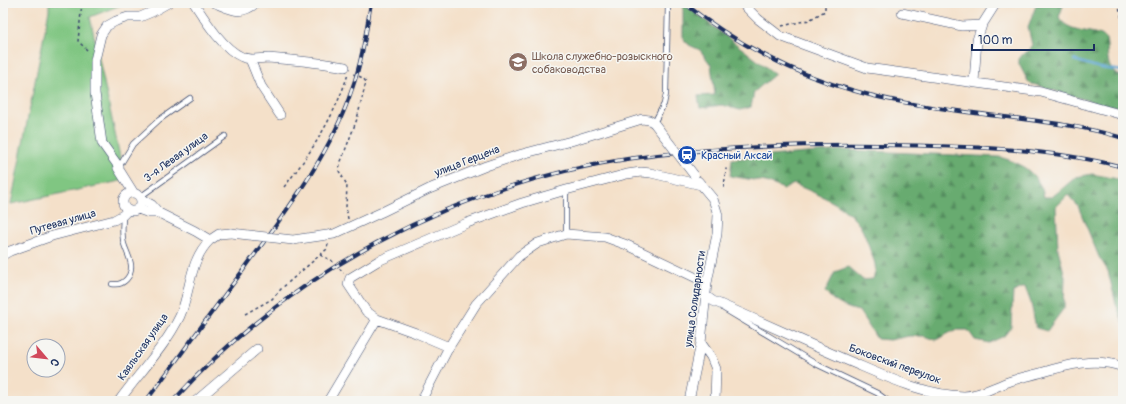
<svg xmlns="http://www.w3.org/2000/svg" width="1126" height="404" font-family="Pangolin,sans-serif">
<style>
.green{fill:#80c682;stroke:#4e7a70}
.forest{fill:url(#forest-firs);stroke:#426d67}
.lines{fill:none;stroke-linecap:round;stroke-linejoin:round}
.stream{stroke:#5da6d4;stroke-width:2.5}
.service-casing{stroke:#3c4a6e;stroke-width:6}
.minor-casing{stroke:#3c4a6e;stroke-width:10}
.path{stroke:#3c4a6e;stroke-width:1.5;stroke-dasharray:3 3;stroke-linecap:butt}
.service{stroke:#fff;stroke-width:4.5}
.minor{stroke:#fff;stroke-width:9}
.rail-casing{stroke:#1b2f5e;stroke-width:4}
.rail{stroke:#f6f6f2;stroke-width:2.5;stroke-dasharray:8;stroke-linecap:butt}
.minor-bridge-casing{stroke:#3c4a6e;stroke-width:10;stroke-linecap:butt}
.minor-bridge{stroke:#fff;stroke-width:9}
.labels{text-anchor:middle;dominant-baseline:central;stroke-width:3;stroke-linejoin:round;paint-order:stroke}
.education-label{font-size:11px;fill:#785e54;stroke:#f6f6f2;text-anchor:start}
.transit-label{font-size:11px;fill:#164399;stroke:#f6f6f2;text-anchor:start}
.street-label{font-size:11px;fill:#1b2f5e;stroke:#f6f6f2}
</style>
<defs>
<pattern id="forest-firs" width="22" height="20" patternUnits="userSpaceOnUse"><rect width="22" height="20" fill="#68ab70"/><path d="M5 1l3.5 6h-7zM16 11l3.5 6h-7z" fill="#558c5f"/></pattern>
</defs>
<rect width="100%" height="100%" fill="#f6f6f2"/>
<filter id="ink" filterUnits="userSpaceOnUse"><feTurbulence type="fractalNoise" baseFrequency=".025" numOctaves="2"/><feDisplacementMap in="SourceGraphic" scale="8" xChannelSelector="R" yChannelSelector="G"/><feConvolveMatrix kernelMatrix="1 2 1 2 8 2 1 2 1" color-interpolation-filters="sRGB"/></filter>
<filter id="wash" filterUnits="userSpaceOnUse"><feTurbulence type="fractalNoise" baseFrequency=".012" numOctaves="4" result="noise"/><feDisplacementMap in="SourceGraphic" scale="16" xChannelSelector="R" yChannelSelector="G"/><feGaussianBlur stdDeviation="0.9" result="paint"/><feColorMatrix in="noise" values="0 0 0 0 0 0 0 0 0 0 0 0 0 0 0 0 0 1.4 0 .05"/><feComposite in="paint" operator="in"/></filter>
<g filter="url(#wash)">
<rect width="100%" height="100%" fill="#f4e0c9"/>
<path class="green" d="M49,3H126L90,17L125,180L11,204L49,10Z"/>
<path class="forest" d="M683,3L775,74L754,92L751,107L740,110L722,105L700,108L698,96L715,95L711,65L700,50L689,45L683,39Z
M1037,3H1064L1059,17C1066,31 1086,30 1098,34C1101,34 1104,37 1106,39C1109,52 1104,74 1123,76V107L1106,106L1029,83L1019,64V59L1023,54L1030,50L1032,45L1028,27Z
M844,150L999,157C1016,161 1032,169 1040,185C1042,188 1043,193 1044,197H1052L1076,177L1092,174L1123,180V322L1116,304L1108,271L1099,257L1078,206L1068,195L1056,207L1058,249L1065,277L1064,308L1047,331L1036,328L1031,303L1025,287L1013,292L1011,327L1004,336L989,343L975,340L968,330H955L936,340L925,336H909L890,340L877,339L859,311C845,308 835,303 825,292L835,272L848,267L863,280L873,279C878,265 874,262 870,250C867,241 863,229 857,222C840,202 817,194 794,184L784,189L766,182L730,176L732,159Z"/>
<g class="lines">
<path class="stream" d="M1074,60L1100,68L1123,71"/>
</g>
</g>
<g filter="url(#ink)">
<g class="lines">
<g class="service-casing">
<path id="service" d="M654,123L664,104L666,94L668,4
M119,167L133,144L159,120L190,98
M140,197L225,136
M566,234V190
M112,284C124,286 132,276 131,265C130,257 126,251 124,244C121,234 123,224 123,215
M724,309L816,364L877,393L888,401"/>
</g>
<g class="minor-casing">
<path id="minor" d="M194,3C205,20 223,49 242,57C250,61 260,58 269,58C294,60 320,62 345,67
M215,3C232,10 241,16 256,3
M742,3L758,19L780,36L867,68L1041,92L1123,115
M902,13L962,26L982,25
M250,59L261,86L280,115
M974,82L977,40L982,25L996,3
M133,192L118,168L119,167L102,143L95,93V60L101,35L107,26L116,21L128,17H140L152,12L168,3
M123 202a9 9 0 1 1 18 0a9 9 0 1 1-18 0Z
M141,199L152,205L159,213L195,231L210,240L219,234L231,233
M138,209L149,213H159
M293,240L334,234L382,212L429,189L486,166L522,154L571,141L642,119L649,120L654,123
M3,255L10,251L52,236L114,220L123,215L128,210
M706,296L713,301C763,322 812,346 863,367C893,380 931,396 964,396C979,396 994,387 1008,382C1018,378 1029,376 1040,373C1067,365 1095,357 1123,367
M701,343L711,357L716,369L715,401
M449,347L416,333L377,319L366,311L348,284L350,278L378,261L467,223L522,203L566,190L627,174L641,172L651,173L701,185
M119,401C139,373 165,347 180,316C191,291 189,260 210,240
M196,401L257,349
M328,401L377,319
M421,401L449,347L476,304L519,256L538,243L566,234L605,237L627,245L707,283
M689,401L701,343L707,283L717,234L718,215L713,199L698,181"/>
</g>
<path class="path" d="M82,3L78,41L88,51
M1118,3L1123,24
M782,26L809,20L825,11V3
M284,187C311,153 335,116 348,74
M724,188L726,169V170
M348,219L346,207L347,185L339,171L340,164L357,119L366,82L363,78L351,73
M320,255L331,260L344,273
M245,314L272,299L282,288L320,255L327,249L328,244"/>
<use href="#service" class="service"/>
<use href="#minor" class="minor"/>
<g class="rail-casing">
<path id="rail" d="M684,3C733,42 795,75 855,91C889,101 924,106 959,111C1014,119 1070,122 1123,138
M146,401C180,356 213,310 247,265C287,210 331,154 352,89C362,61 366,32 371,3
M173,401C289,272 456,185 627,159C710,147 794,144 878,145C960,146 1043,147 1123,167"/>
</g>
<use href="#rail" class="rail"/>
<g class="minor-bridge-casing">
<path id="minor-bridge" d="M654,123L694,175
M231,233L293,240"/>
</g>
<use href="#minor-bridge" class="minor-bridge"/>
</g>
</g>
<defs>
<g id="school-disc" transform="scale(1)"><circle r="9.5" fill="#8d6e63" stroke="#f6f6f2"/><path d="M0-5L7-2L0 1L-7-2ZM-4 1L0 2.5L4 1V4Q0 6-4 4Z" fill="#fff"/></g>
<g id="station-disc" transform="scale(1)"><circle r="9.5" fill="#1a4fb4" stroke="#f6f6f2"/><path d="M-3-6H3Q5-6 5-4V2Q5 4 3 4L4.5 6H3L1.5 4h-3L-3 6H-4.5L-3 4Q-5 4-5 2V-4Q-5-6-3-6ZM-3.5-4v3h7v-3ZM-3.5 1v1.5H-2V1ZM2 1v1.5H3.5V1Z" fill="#fff"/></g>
</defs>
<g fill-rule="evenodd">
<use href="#school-disc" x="518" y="62"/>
<use href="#station-disc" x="687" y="155"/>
</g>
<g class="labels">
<g class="education-label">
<text x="532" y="56">Школа служебно-розыскного<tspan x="532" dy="13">собаководства</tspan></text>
</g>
<g class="transit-label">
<text x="701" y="155">Красный Аксай</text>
</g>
<g class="street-label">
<text transform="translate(176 157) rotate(-36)">3-я Левая улица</text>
<text transform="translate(467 161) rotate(-21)">улица Герцена</text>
<text transform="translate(63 222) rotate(-16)">Путевая улица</text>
<text transform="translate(695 299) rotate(-82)">улица Солидарности</text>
<text transform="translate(143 347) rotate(-55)">Каяльская улица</text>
<text transform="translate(895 364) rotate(20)">Боковский переулок</text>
</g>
</g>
<rect width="1126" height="404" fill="none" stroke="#f6f6f2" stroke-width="16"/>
<g transform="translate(46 358) rotate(118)"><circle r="19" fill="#f6f6f2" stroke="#9ea6b7"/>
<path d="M0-3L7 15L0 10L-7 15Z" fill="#d1495b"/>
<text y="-6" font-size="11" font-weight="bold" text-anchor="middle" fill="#1b2f5e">С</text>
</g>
<path d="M972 44v6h122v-6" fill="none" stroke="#1b2f5e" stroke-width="2"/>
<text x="978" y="44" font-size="12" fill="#1b2f5e" stroke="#f6f6f2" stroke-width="3" paint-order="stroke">100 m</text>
</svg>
